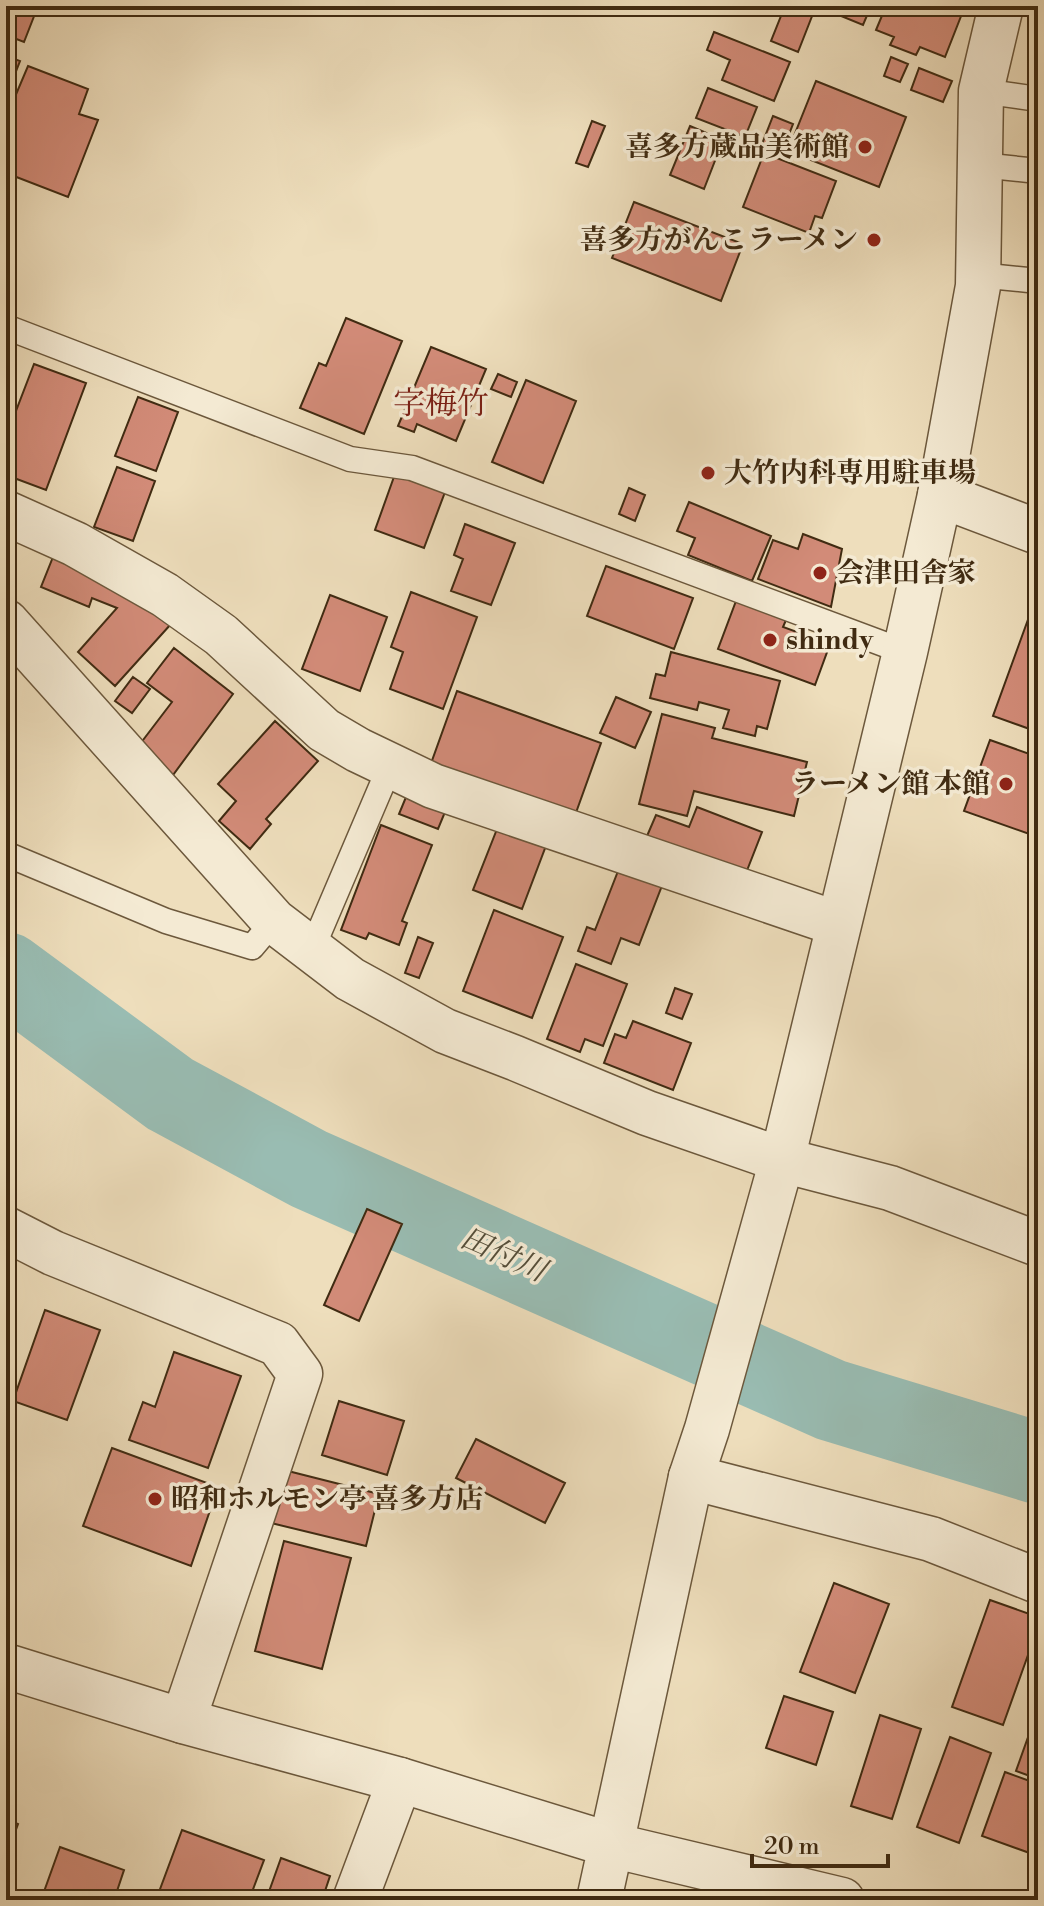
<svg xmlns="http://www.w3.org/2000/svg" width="1044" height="1906" font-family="'Libre Bodoni','Noto Serif JP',serif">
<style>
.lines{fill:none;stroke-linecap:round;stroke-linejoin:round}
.river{stroke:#99bcb2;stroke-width:82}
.building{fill:#d28b78;stroke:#402b12;stroke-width:2}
.service-casing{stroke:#6c583c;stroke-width:27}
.minor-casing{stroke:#6c583c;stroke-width:47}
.tertiary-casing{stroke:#6c583c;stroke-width:47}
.service{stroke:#f4ead3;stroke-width:24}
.minor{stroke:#f4ead3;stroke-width:44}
.tertiary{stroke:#f4ead3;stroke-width:44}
.poi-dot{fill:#8f2418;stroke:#f4ead3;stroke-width:3}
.labels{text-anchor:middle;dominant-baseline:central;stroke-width:7;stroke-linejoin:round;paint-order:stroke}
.poi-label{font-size:28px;font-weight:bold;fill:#402b12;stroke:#f4ead3;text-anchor:start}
.water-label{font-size:30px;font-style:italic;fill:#564f3a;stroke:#f4ead3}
.quarter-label{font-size:32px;fill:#7a1f14;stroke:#f4ead3}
</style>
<rect width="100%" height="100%" fill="#eedebc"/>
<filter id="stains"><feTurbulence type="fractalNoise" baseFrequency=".0025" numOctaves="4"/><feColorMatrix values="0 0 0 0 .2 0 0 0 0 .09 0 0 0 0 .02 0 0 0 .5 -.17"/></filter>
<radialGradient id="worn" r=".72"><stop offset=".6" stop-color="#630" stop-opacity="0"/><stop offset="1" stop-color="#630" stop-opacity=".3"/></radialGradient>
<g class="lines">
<path class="river" d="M6,973L170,1094L309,1169L831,1400L1038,1463"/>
</g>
<path class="building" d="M6,6H38L24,42L6,35Z
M785,6H816L798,52L771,41Z
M826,6H871L863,25L824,9Z
M886,6H965L945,57L920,47L916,55L890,45L894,37L876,30Z
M714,32L790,62L774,101L722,80L730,60L707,50Z
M6,56L20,61L6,97Z
M891,57L908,64L900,82L884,76Z
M28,66L88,89L79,114L98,120L68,197L6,173V118Z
M919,68L952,81L943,102L911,90Z
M816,81L906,117L879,187L788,151Z
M708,88L757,107L745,137L696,118Z
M773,116L793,124L782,152L762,144Z
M592,121L605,126L588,167L576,163Z
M690,126L723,140L704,189L670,175Z
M764,153L836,181L822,218L815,216L809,233L743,207Z
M634,202L743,244L721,301L612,258Z
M346,318L402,341L364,434L300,408L319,363L326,366Z
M431,347L486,369L456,441L417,424L414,432L398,426Z
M34,364L86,383L46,490L6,475V437Z
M498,374L517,382L511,397L491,389Z
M526,380L576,401L543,483L492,462Z
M138,397L178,412L156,471L115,456Z
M117,467L155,481L133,541L94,527Z
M395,474L445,492L424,548L375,530Z
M629,488L645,495L635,521L619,514Z
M689,502L771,536L752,581L688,555L695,538L677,531Z
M465,524L515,543L491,605L451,591L463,559L454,555Z
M803,534L842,549L831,607L758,579L773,540L798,549Z
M53,557L134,590L171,624L115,686L78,652L117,608L92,598L89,607L41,587Z
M606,566L693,598L674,649L587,616Z
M411,592L477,617L443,709L390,689L403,652L391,647Z
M1038,592V732L993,716Z
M330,595L387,617L360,691L302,669Z
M736,601L786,620L783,627L830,644L815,685L718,649Z
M174,648L233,694L173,775L137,748L172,702L147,683Z
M671,652L780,681L767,729L757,726L755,736L723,728L729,710L699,702L697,710L650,698L656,674L665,676Z
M133,677L150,689L132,713L115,701Z
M457,691L601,743L573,821L429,769Z
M616,697L651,712L635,748L600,733Z
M662,714L715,728L712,738L807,762L794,816L694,791L687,816L639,804Z
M275,721L318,761L266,819L271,824L250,849L219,821L236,801L218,784Z
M990,740L1038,757V837L964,811Z
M406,797L445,812L438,829L399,814Z
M697,807L762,832L746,873L647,836L656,815L689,827Z
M499,824L547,843L522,909L473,890Z
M381,825L432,845L402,921L407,923L399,945L369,933L366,939L341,930Z
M620,866L663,883L639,945L621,938L611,964L578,951L587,927L595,930Z
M494,910L563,937L532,1018L463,991Z
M418,937L433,943L419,978L405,973Z
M576,964L627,984L603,1046L585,1039L580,1052L547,1039Z
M1038,968V992L1031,989Z
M675,988L692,994L682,1019L666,1013Z
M633,1021L691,1043L673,1090L604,1063L615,1034L626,1038Z
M367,1209L402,1224L359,1321L324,1305Z
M45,1310L100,1330L67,1420L13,1401Z
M6,1351L14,1354L6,1376Z
M174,1352L241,1376L208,1468L129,1440L143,1402L155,1407Z
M339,1401L404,1421L387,1475L322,1455Z
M476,1439L565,1483L545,1523L456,1478Z
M112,1448L218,1487L191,1566L83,1526Z
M284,1470L379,1494L366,1546L271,1523Z
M284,1541L351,1558L322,1669L255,1651Z
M834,1583L889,1604L855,1693L800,1672Z
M990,1600L1038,1617V1627L1003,1725L952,1707Z
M784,1696L833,1712L816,1765L766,1748Z
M1038,1709V1779L1016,1771Z
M880,1715L921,1729L892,1819L851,1806Z
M950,1737L991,1753L959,1843L917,1827Z
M1005,1772L1038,1784V1856L982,1836Z
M6,1819L18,1824L6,1857Z
M182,1830L264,1860L249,1900H156Z
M60,1847L124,1870L114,1900H41Z
M281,1858L330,1876L322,1900H266Z"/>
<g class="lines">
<g class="service-casing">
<path id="service" d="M981,91L1038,99
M980,165L1038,171
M978,275L1038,281
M6,327L350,459L412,468L905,652
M6,854L166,921L252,947L274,921
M312,949L390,766"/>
</g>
<g class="minor-casing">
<path id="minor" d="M940,495L1038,532
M6,513L75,544L165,595L221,635L324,730L358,750L433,786L838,924
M6,622L274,921L350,979L445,1031L515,1058L647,1113L782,1160L890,1188L1038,1244
M6,1229L53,1253L278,1344L300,1374L183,1721
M691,1477L931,1539L1038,1581
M355,1900L400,1780"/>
</g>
<g class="tertiary-casing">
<path id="tertiary" d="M6,1666L183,1721L400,1780L611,1845L842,1900
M599,1900L691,1477L707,1429L782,1160L905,652L940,495L978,286L981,91L1001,6"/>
</g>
<use href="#service" class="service"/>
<use href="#minor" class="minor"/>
<use href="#tertiary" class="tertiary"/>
</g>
<g class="poi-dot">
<circle cx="865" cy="147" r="8"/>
<circle cx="874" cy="240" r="8"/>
<circle cx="708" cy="473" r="8"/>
<circle cx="820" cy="573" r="8"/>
<circle cx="770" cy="640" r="8"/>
<circle cx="1006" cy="784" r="8"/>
<circle cx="155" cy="1499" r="8"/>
</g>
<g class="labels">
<g class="poi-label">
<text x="849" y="147" text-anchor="end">喜多方蔵品美術館</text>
<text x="858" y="240" text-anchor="end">喜多方がんこラーメン</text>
<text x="724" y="473">大竹内科専用駐車場</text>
<text x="836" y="573">会津田舎家</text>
<text x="786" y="640">shindy</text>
<text x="990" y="784" text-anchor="end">ラーメン館 本館</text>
<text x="171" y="1499">昭和ホルモン亭 喜多方店</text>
</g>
<g class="water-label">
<text transform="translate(503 1255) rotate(24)">田付川</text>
</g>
<g class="quarter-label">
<text x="441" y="404">字梅竹</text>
</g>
</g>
<rect width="1044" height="1906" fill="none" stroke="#eedebc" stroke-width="32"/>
<rect x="8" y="8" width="1028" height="1890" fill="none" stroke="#402b12" stroke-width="4"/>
<rect x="16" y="16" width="1012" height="1874" fill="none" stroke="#402b12" stroke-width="2"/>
<path d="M752 1854v12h136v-12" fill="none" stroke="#402b12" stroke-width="4"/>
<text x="764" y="1854" font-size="24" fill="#402b12" stroke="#f4ead3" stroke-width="6" paint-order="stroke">20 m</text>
<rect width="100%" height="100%" filter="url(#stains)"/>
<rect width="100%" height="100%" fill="url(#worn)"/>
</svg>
